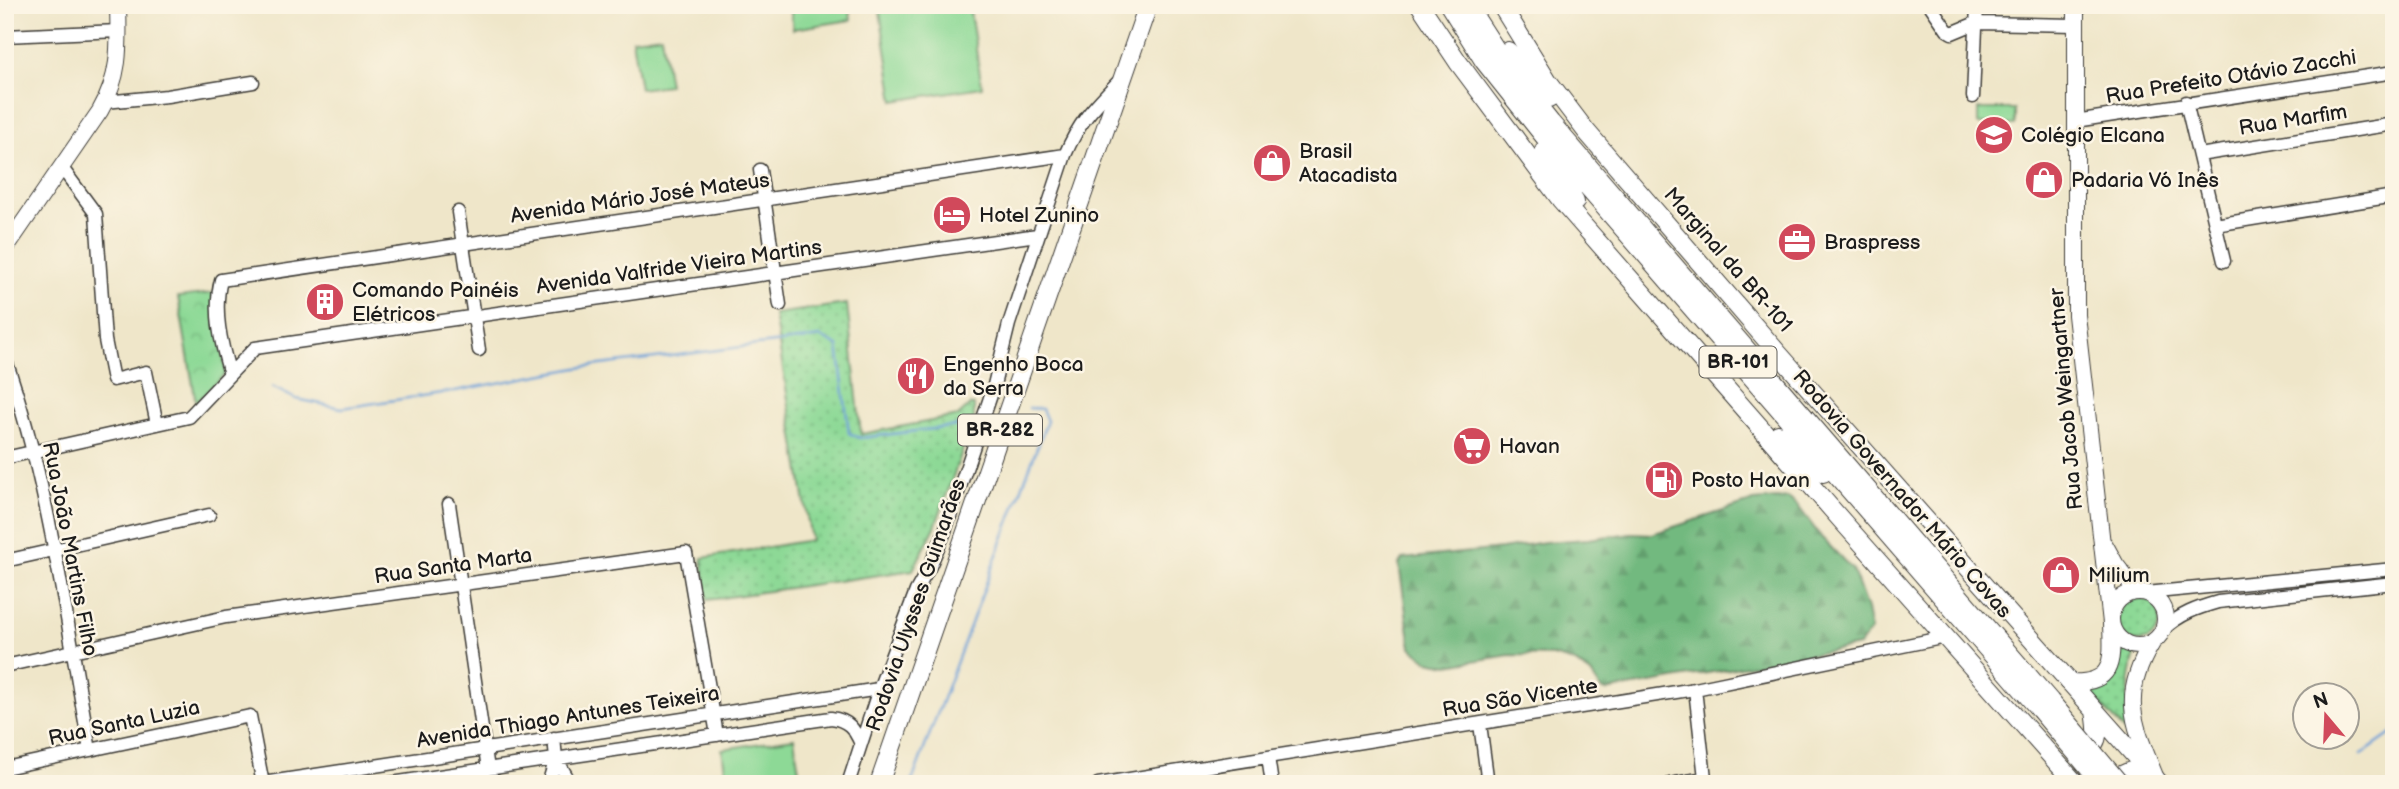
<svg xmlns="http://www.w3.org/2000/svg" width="2399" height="789" font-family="'Balsamiq Sans',sans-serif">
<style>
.grass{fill:url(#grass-dots);stroke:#547a59;stroke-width:2}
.forest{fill:url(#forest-firs);stroke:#476a4e;stroke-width:2}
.park{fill:url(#park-crowns);stroke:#547a59;stroke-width:2}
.pitch{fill:#8dd996;stroke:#547a59;stroke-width:2}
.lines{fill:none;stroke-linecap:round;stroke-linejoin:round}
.stream{stroke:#699ed6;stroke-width:2.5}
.minor-casing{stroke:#3c3a36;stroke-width:15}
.major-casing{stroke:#3c3a36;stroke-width:18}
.highway-casing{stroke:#3c3a36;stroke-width:20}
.minor{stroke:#fff;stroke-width:12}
.major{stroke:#fff;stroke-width:16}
.highway{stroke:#fff;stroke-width:18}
.highway-bridge-casing{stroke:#3c3a36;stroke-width:20;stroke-linecap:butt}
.highway-bridge{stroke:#fff;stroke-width:18}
.labels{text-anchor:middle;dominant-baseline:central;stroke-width:5;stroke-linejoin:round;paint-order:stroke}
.shield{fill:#fcf5e5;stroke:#5f5d58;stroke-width:2}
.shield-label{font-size:19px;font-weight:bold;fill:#1c1c1c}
.street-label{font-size:21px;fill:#1c1c1c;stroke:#fcf5e5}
.poi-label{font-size:21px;fill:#1c1c1c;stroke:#fcf5e5;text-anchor:start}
</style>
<defs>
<pattern id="grass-dots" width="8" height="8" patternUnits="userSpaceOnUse" patternTransform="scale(1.75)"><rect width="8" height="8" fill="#8dd996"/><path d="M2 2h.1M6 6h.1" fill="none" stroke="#79ba81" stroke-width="1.8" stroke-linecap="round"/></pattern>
<pattern id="forest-firs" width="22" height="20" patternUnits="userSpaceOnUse" patternTransform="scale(1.75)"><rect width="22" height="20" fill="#72b97f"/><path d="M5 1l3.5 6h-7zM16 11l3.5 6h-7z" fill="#629e6d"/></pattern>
<pattern id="park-crowns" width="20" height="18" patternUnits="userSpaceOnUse" patternTransform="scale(1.75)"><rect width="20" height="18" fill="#8dd996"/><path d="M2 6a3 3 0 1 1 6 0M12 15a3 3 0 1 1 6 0" fill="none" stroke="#79ba81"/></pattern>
</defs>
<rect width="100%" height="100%" fill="#fcf5e5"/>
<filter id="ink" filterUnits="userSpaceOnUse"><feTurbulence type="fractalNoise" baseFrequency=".0143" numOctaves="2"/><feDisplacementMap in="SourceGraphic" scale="14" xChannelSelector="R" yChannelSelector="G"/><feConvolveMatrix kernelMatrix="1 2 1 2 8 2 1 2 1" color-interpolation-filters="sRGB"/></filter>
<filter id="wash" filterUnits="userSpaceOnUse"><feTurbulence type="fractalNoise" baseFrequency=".00686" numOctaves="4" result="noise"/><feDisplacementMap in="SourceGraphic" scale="28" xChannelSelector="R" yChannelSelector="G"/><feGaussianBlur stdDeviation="1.57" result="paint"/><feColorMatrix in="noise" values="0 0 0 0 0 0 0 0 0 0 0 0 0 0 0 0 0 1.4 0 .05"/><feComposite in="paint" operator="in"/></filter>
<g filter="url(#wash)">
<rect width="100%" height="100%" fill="#efe6c9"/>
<path class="grass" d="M847,304L861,434L958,416L970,405H974V418L935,527L913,570L707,600L702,558L811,540L774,314Z
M2118 620a21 21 0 1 1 42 0a21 21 0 1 1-42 0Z
M2118,646L2127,651H2136C2127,681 2126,706 2130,737L2089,692L2109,682L2116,664Z"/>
<path class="forest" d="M1788,498L1797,505L1822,538L1853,570L1867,609L1871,630L1859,646L1606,691L1601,689L1591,674L1574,662L1553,656L1510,655L1448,665L1428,661L1411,647L1399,564L1402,559L1501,549L1545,542L1588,539L1631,533L1652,534L1754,501Z"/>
<path class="park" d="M213,293L226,373L196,403L178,297Z"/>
<path class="pitch" d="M790,5H849L851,20L793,29Z
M879,5H969L982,87L894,101Z
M661,35L669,85L640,89L632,39Z
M1978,109H2015V125L1978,124Z
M794,738L801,784H727L722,749Z"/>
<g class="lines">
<path class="stream" d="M272,387L296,399L342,408L455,391L577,368L821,337L838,346L849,433L860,438L965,425
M2361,755L2394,732
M911,784L1047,421L1042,409L1029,408"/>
</g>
</g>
<g filter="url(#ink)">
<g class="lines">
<g class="minor-casing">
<path id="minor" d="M1930,5L1947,30L1952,33L1976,23L2075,25
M5,36L119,31
M1973,97L1977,5
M105,102L167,96L253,82
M2186,102L2224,261
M2075,121L2394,72
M2199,155L2394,124
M62,168L96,214L105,340L113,380L146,372L157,424
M760,170L780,305
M458,212L479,350
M2215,225L2394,196
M5,358C49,484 66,619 90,750
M230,374C221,344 213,311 221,280L1065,155
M5,458L189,417L255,348L1037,235
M449,504L488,769
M5,561L209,515
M2146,593L2394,569
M2164,629C2180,614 2197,608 2218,602L2394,583
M5,666L226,617L686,553L717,735
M1480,724L1488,784
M1268,757L1272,784
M556,758L567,777L568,784
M5,768L250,716L263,784
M263,783L879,689
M385,784L831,718C848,720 854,728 861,744
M551,784L550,778L556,758L554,738
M848,784L879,689L916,591L930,566L944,534L993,389L1009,324L1065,155C1080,120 1094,107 1120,80
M1098,784L1695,689L1946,637
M1670,784L1705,778L1695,689"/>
</g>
<g class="major-casing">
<path id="major" d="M5,249L100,111C121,75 119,46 118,5
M2105,545L2116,565L2137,592
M2111 619a27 27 0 1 1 54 0a27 27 0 1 1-54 0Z
M2152,643C2120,696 2133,722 2155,776
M2068,682C2116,685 2112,660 2111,623L2076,315V5
M2109,784C2121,772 2131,768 2148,769"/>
</g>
<g class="highway-casing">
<path id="highway" d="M1420,5L1458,62L1561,200L1843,522L2076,784
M1449,5L1484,61L1555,150L2040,710
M1467,5L1511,73L1551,123L2050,701
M1501,5L1548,81L1586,131L1777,352L2160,784
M1508,51L1549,99
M1544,151L1575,202
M1778,434L1823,473
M2079,756C2102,744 2098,733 2095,711
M879,784L1148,5"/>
</g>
<use href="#minor" class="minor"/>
<use href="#major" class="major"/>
<use href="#highway" class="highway"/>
<g class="highway-bridge-casing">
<path id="highway-bridge" d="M2050,701L2120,784
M2040,710L2102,784"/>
</g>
<use href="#highway-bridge" class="highway-bridge"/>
</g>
</g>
<defs>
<g id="school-disc" transform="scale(2.0125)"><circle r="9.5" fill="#d1495b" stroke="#fcf5e5"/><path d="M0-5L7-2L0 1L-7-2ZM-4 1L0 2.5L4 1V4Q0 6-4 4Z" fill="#fff"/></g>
<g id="shop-disc" transform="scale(2.0125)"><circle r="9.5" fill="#d1495b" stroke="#fcf5e5"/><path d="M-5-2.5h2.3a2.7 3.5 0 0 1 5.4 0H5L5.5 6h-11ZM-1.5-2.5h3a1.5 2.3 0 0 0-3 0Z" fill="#fff"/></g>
<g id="hotel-disc" transform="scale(2.0125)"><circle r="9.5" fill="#d1495b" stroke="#fcf5e5"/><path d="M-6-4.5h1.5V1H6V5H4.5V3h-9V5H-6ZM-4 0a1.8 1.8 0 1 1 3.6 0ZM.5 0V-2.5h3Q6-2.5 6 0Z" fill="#fff"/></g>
<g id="office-disc" transform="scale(2.0125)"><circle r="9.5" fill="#d1495b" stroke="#fcf5e5"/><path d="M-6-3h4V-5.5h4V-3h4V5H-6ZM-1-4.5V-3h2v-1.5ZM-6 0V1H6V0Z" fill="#fff"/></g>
<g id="building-disc" transform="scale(2.0125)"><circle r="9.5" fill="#d1495b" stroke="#fcf5e5"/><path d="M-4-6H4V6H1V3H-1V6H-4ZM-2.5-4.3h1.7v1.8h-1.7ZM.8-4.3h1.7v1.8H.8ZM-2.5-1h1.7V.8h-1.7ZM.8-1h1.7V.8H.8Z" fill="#fff"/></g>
<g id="restaurant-disc" transform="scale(2.0125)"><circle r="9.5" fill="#d1495b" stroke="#fcf5e5"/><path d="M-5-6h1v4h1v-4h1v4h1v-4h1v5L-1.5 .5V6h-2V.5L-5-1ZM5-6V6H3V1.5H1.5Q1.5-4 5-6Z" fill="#fff"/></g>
<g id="supermarket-disc" transform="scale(2.0125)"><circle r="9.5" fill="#d1495b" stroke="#fcf5e5"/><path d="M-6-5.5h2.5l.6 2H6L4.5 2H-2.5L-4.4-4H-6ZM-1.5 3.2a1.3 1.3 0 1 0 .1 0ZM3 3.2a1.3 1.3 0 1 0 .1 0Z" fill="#fff"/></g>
<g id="fuel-disc" transform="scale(2.0125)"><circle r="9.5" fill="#d1495b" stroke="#fcf5e5"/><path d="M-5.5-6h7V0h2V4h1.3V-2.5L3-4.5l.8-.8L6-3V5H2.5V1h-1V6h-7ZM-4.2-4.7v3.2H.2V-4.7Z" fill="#fff"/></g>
</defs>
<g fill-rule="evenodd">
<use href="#school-disc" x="1994" y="135"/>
<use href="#shop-disc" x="1272" y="163"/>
<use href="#shop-disc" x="2044" y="180"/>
<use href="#hotel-disc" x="952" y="215"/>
<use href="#office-disc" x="1797" y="242"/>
<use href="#building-disc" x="325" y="302"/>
<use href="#restaurant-disc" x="916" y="376"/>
<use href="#supermarket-disc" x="1472" y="446"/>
<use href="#fuel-disc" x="1664" y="480"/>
<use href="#shop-disc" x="2061" y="575"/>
</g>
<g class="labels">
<g class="shield">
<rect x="1699.5" y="346.5" width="77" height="31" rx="5"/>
<rect x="958" y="414.5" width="84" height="31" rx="5"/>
</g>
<g class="shield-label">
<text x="1738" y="362">BR-101</text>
<text x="1000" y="430">BR-282</text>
</g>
<g class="street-label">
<text transform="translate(2231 77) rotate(-9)">Rua Prefeito Otávio Zacchi</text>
<text transform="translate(2293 120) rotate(-9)">Rua Marfim</text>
<text transform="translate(640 198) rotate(-8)">Avenida Mário José Mateus</text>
<text transform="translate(1728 260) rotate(49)">Marginal da BR-101</text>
<text transform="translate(679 267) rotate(-8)">Avenida Valfride Vieira Martins</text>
<text transform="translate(2066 399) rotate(-95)">Rua Jacob Weingartner</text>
<text transform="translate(1902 494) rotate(49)">Rodovia Governador Mário Covas</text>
<text transform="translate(70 549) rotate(79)">Rua João Martins Filho</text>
<text transform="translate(453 566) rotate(-8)">Rua Santa Marta</text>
<text transform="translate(916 605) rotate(-71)">Rodovia Ulysses Guimarães</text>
<text transform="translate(1520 698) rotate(-9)">Rua São Vicente</text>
<text transform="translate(568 717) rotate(-9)">Avenida Thiago Antunes Teixeira</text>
<text transform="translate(124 723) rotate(-12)">Rua Santa Luzia</text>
</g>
<g class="poi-label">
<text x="2021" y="135">Colégio Elcana</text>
<text x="1299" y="151">Brasil<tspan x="1299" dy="24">Atacadista</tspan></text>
<text x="2071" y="180">Padaria Vó Inês</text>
<text x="979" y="215">Hotel Zunino</text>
<text x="1824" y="242">Braspress</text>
<text x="352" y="290">Comando Painéis<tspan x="352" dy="24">Elétricos</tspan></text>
<text x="943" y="364">Engenho Boca<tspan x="943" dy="24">da Serra</tspan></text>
<text x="1499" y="446">Havan</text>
<text x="1691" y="480">Posto Havan</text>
<text x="2088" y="575">Milium</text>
</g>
</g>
<rect width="2399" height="789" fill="none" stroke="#fcf5e5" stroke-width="28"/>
<g transform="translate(2326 716) rotate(341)"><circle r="33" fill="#fcf5e5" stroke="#a29e95" stroke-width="2"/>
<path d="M0-5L12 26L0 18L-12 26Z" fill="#d1495b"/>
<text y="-10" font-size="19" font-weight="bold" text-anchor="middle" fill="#1c1c1c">N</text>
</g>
</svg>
